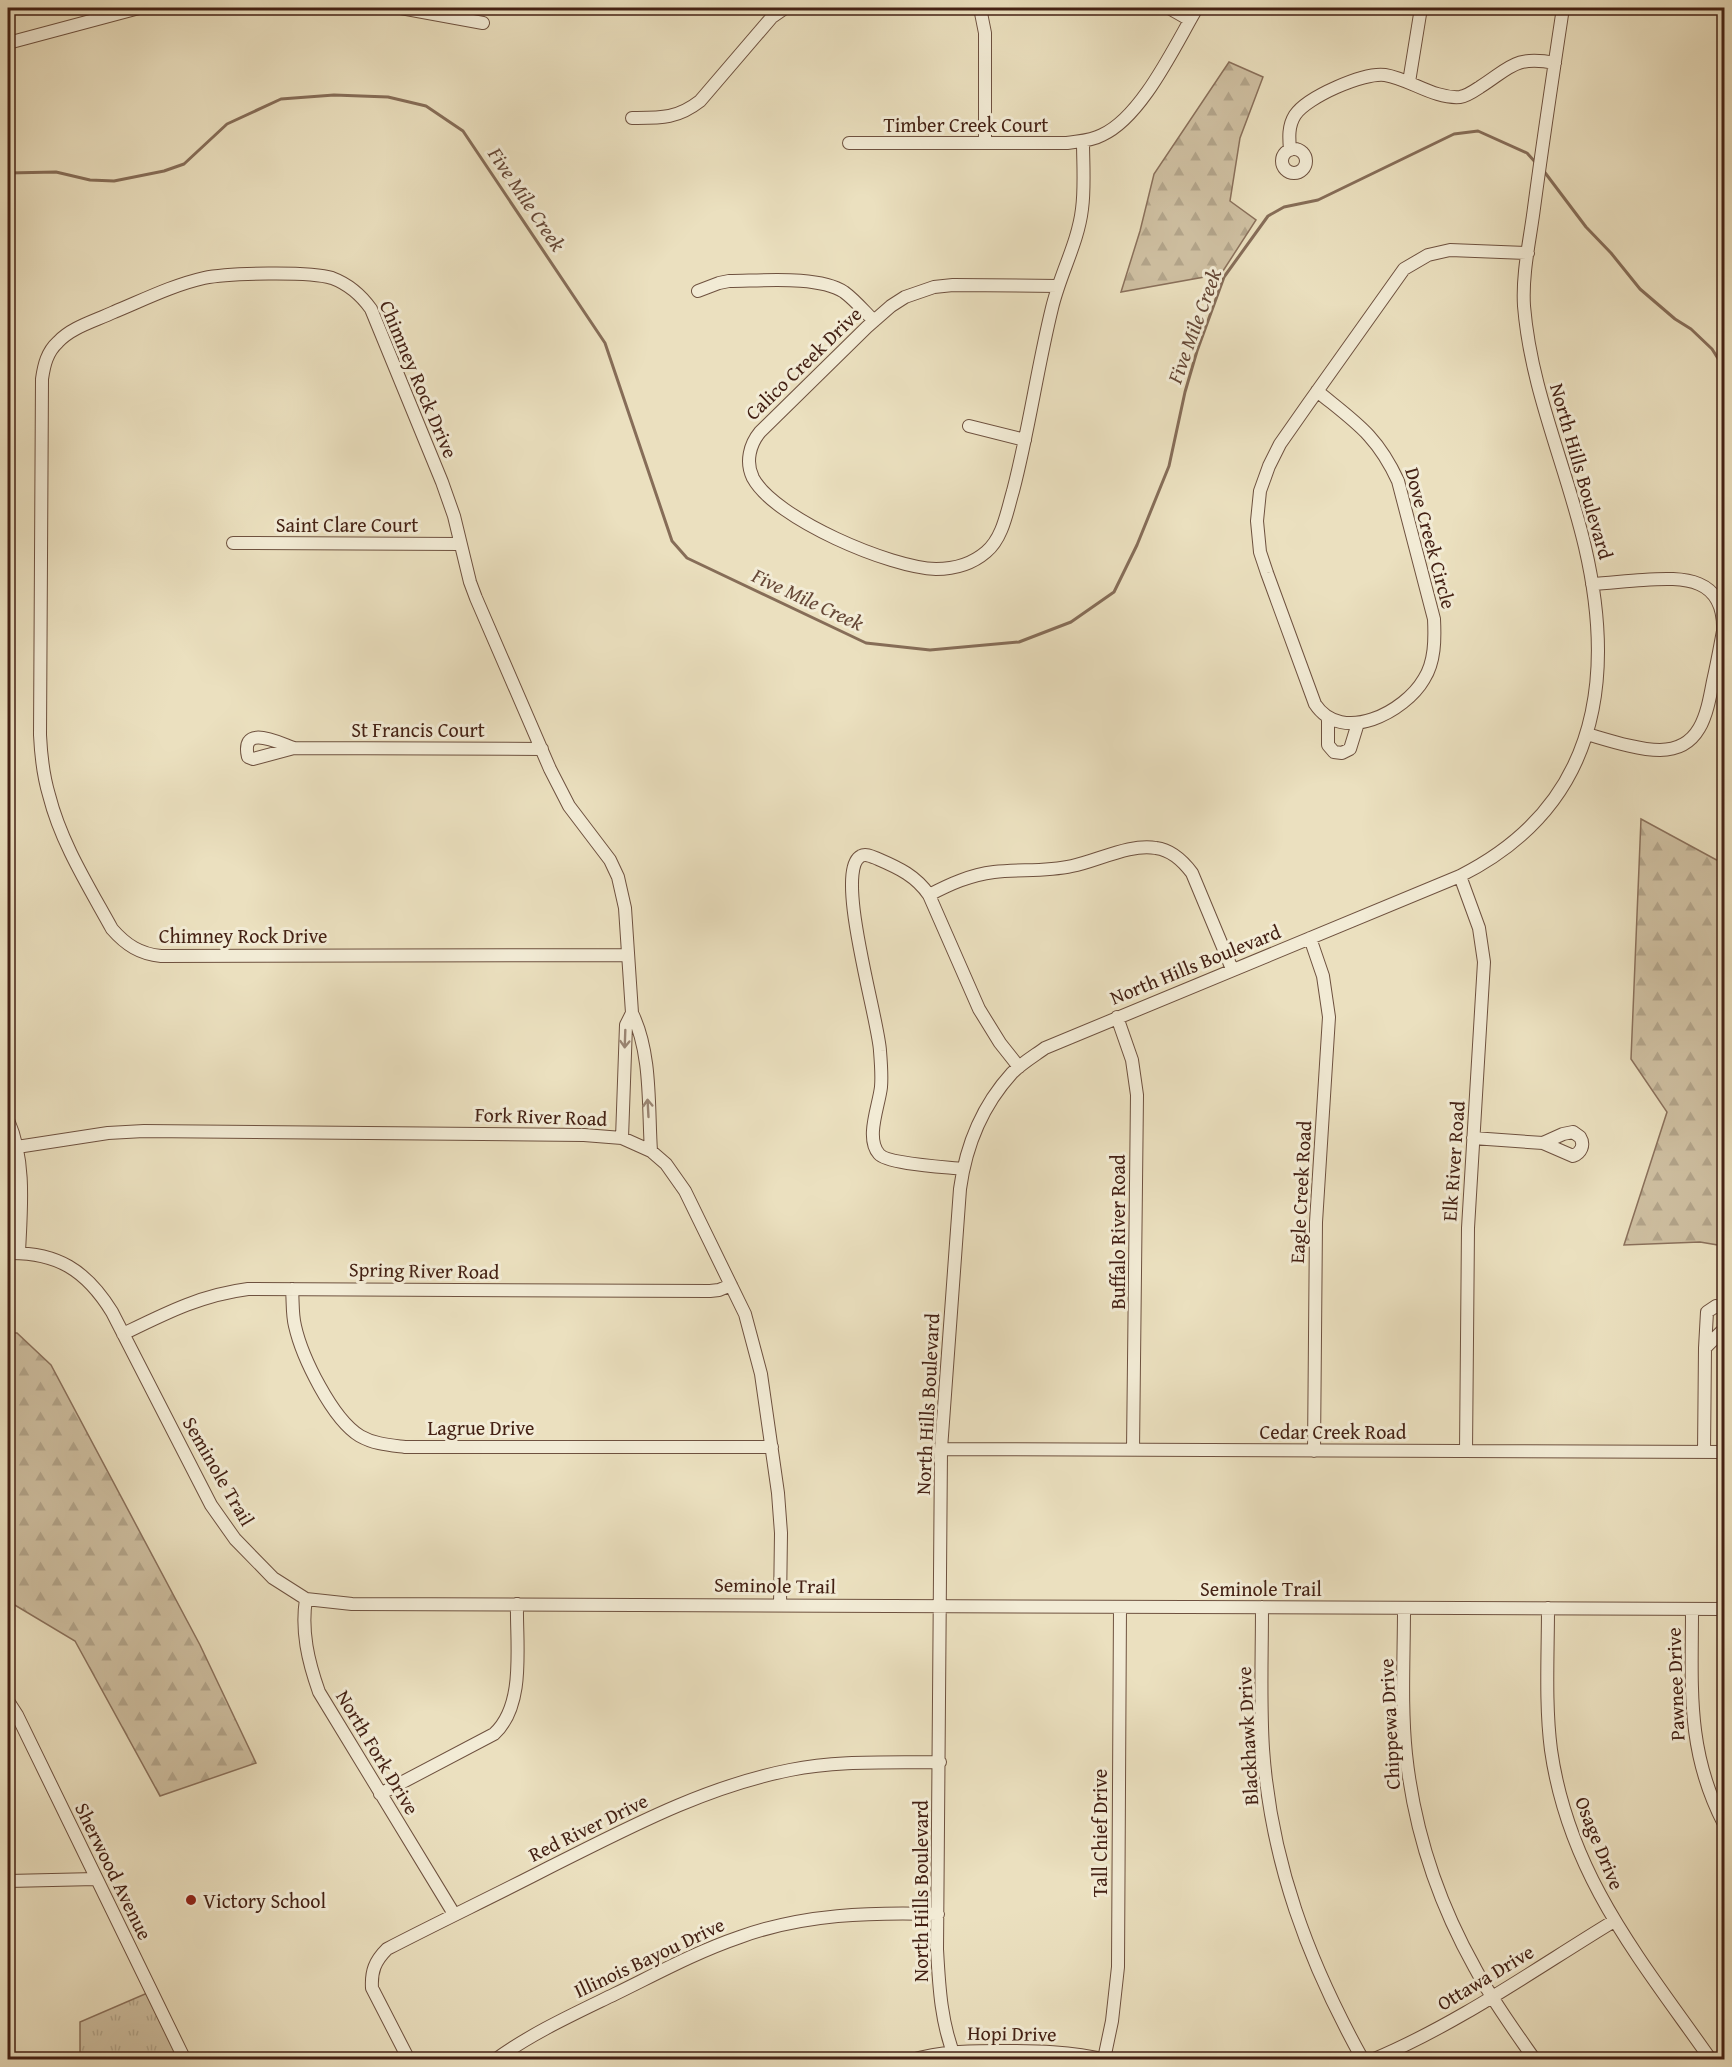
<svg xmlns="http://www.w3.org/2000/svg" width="1732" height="2067" font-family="'Gentium Book Plus',serif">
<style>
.forest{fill:url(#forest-firs);stroke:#8a705b;stroke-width:1.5}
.park{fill:url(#park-tufts);stroke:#8a705b;stroke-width:1.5}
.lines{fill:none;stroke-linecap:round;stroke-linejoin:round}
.stream{stroke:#866d58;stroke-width:3}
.minor-casing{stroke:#6e513f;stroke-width:14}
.minor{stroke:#f2ebd5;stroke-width:12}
.oneway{stroke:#9b8674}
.poi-dot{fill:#8f2418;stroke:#f2ebd5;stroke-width:2}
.labels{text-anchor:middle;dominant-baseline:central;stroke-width:6;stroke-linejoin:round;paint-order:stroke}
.street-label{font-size:20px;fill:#442114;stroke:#f2ebd5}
.poi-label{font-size:20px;fill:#442114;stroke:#f2ebd5;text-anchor:start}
.water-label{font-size:21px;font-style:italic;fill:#654736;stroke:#f2ebd5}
</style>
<defs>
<pattern id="forest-firs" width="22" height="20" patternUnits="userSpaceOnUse" patternTransform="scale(1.5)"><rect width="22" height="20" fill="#cfc0a2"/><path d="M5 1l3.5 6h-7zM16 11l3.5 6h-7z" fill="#b3a58b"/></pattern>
<pattern id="park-tufts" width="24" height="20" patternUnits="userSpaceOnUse" patternTransform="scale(1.5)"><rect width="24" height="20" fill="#cfc0a2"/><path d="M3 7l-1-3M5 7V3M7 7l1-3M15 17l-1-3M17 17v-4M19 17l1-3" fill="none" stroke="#b3a58b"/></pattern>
</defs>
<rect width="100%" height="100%" fill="#ebe0bf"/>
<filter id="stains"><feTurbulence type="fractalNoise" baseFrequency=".00333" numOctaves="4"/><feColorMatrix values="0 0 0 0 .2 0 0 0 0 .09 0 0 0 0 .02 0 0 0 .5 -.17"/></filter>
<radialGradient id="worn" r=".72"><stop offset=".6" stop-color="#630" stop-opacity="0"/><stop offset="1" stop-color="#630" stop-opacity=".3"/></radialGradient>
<path class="forest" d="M1229,62L1263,77L1240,138L1230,201L1256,220L1221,274L1121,292L1140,231L1154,174Z
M1641,819L1724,864V1246L1700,1242L1624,1245L1667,1112L1631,1059Z
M8,1333H17L51,1365L200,1645L256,1763L160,1796L75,1641L8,1601Z"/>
<path class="park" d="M152,1991L183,2059H80V2022Z"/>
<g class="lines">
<path class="stream" d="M1543,170L1586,227L1611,253L1640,289L1675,319L1691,329L1712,349L1724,368
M8,173L56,172L90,180L114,181L164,171L184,164L227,124L281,99L334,95L388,97L426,106L463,131L605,343L672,541L687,558L866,643L930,650L1019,642L1071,622L1114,592L1137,545L1169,466L1185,392L1197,351L1224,277L1268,216L1284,207L1318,200L1454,134L1478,131L1527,153L1536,163"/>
<g class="minor-casing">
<path id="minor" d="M401,8L483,23
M980,8L985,33V143
M1169,8L1190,20
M8,43L139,8
M1409,82L1421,8
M632,118C660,118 677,119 700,101L772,17L785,8
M849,143H1067C1079,141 1091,141 1102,135C1142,117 1175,45 1197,8
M1282 161a12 12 0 1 1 24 0a12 12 0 1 1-24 0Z
M1290,150C1289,138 1288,126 1295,115C1307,97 1364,72 1385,75C1410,79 1434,99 1460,97C1467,96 1474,91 1480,87C1510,68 1515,55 1555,63
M1058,286L953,285L934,287L905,297L891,306L867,327L760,432C750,444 745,462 753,478C775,519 891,568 936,569C954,569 972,564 986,552C1003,538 1007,511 1013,491C1029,430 1037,369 1052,308C1060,274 1078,243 1082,209C1085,187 1083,163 1083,141
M698,291L719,283L729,281C760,281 818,275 844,292C855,300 864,311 874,321
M1317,391C1355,422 1377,435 1398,481L1434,619C1435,639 1435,662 1424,679C1405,712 1342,745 1315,704L1267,573L1260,552L1257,521L1260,491L1269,466L1280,444L1308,404L1404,269L1428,255L1450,250L1528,253
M969,426L1025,440
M233,543L460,544
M1328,718V745L1334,752L1342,753L1350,749L1358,723
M1587,734C1608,740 1638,750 1660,750C1701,750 1707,713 1713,681C1717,664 1720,647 1723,631C1725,577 1684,577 1643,580C1626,581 1609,583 1592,584
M294,748C279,743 240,723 248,757L253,759L294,748L542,749
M1460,876L1479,928L1484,962L1468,1228L1466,1451
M929,895L979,1009L1000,1043L1019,1067
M1310,938L1323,976L1329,1017L1316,1222L1314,1451
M628,955L161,956C140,954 126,945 112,929C89,887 61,843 49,795C43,775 41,756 40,735L42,379C44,365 47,352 58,342C72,327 95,321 114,312C143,300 173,285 204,278C227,273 310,271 332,278C348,284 361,295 371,309L442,482L454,516L470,582L476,598L550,769L569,806L610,860L618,877L625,908L632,1013C652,1054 648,1107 651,1151
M1117,1017L1132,1060L1137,1095L1133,1450
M8,1120C26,1161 21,1209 19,1252
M1573,1132L1580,1137C1585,1145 1581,1153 1573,1156L1543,1143L1563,1134Z
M622,1138L626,1025L632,1013
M1473,1138L1543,1143
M17,1147L108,1133L144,1131L584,1135L622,1138L651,1151L666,1164L685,1191L745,1314L761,1374L778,1493L781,1533L780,1605
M963,1169C947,1167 887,1164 879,1154C865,1138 879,1106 881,1087C882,1075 881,1063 880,1051C879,1021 833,870 861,856C866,853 873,857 878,859C899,868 916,876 929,895C950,884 970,875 994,872C1020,869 1045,872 1072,866C1097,861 1131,843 1156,848C1172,850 1183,861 1192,873L1232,969
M8,1253C57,1252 86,1270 112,1312L211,1505L235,1539L273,1578L306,1599L352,1604L1724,1609
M292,1289C293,1301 292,1314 295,1326C302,1357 332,1419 360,1436C374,1444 389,1445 405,1447H772
M1724,1309L1716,1306L1707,1312L1705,1348L1724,1329
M123,1334C166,1313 201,1295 248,1289L710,1291L719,1290L731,1285
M941,1449L1724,1452
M1704,1452L1705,1348
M306,1599C301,1631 308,1661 319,1692L454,1914
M1262,1607C1262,1655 1260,1702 1263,1749C1271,1862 1308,1961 1363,2060
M1404,1608C1404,1657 1401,1706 1406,1754C1414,1829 1438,1902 1475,1968C1492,2000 1514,2030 1535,2060
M1548,1608C1548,1655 1545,1704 1551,1750C1569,1876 1641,1960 1711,2060
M1692,1609C1692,1688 1686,1751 1724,1824
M8,1701L17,1715L185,2060
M380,1794L494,1734C526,1705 516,1644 517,1604
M8,1881L96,1879
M1104,2059L1112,2021L1118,1967L1120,1607
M409,2060L372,1988C371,1971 375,1961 387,1949C441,1921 496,1895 550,1867C628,1828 704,1787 790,1770C840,1760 890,1763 940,1762
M495,2060C532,2033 574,2014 615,1994C656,1974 696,1952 740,1937C803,1914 871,1912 938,1914
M912,2060C941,2051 969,2051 1000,2051C1035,2051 1071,2051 1106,2060
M956,2060C941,2025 939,1986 937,1949L941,1449L960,1189C966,1145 982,1106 1012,1073C1022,1063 1034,1056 1045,1048L1460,876C1595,808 1617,685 1585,547C1566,465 1531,391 1524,306C1522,273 1530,240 1534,208C1543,141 1553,74 1563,8
M1372,2060C1458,2024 1535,1969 1614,1921"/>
</g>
<use href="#minor" class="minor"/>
</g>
<defs><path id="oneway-shaft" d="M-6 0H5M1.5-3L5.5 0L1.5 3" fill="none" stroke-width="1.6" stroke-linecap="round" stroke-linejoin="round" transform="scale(1.5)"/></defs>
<g class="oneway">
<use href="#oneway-shaft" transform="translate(625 1039) rotate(92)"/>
<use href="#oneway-shaft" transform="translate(648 1108) rotate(-93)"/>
</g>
<circle class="poi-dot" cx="191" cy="1900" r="6"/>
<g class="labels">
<g class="street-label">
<text x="966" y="124">Timber Creek Court</text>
<text transform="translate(803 363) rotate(-44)">Calico Creek Drive</text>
<text transform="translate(419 379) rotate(67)">Chimney Rock Drive</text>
<text transform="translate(1582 471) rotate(74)">North Hills Boulevard</text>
<text x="347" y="524">Saint Clare Court</text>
<text transform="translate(1431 538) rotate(75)">Dove Creek Circle</text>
<text x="418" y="729">St Francis Court</text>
<text x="243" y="935">Chimney Rock Drive</text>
<text transform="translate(1195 964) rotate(-22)">North Hills Boulevard</text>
<text transform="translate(541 1116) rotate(2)">Fork River Road</text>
<text transform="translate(1453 1161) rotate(-86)">Elk River Road</text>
<text transform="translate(1300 1192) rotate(-87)">Eagle Creek Road</text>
<text transform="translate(1117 1232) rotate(-90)">Buffalo River Road</text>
<text transform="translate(424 1270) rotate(1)">Spring River Road</text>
<text transform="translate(927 1404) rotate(-87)">North Hills Boulevard</text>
<text x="481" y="1427">Lagrue Drive</text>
<text x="1333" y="1431">Cedar Creek Road</text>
<text transform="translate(219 1471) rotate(60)">Seminole Trail</text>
<text transform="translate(775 1585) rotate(1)">Seminole Trail</text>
<text x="1261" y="1588">Seminole Trail</text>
<text transform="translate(1675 1684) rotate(-92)">Pawnee Drive</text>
<text transform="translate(1389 1724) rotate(-93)">Chippewa Drive</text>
<text transform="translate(1247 1736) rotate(-93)">Blackhawk Drive</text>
<text transform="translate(378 1752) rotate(59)">North Fork Drive</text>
<text transform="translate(588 1827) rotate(-26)">Red River Drive</text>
<text transform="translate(1099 1833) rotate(-90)">Tall Chief Drive</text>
<text transform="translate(1600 1843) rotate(68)">Osage Drive</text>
<text transform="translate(114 1871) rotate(64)">Sherwood Avenue</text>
<text transform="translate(920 1891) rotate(-90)">North Hills Boulevard</text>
<text transform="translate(649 1957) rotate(-25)">Illinois Bayou Drive</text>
<text transform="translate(1485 1977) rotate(-31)">Ottawa Drive</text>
<text transform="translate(1012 2033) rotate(1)">Hopi Drive</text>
</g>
<g class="poi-label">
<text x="203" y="1900">Victory School</text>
</g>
<g class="water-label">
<text transform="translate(527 199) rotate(56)">Five Mile Creek</text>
<text transform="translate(1194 326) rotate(-70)">Five Mile Creek</text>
<text transform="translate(808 599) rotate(25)">Five Mile Creek</text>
</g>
</g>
<rect width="1732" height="2067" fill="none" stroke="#ebe0bf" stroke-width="30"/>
<rect x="9" y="9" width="1714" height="2049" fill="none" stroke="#442114" stroke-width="3"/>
<rect x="15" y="15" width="1702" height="2037" fill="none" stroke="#442114" stroke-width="1.5"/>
<rect width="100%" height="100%" filter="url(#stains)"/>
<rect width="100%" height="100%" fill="url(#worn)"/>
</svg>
